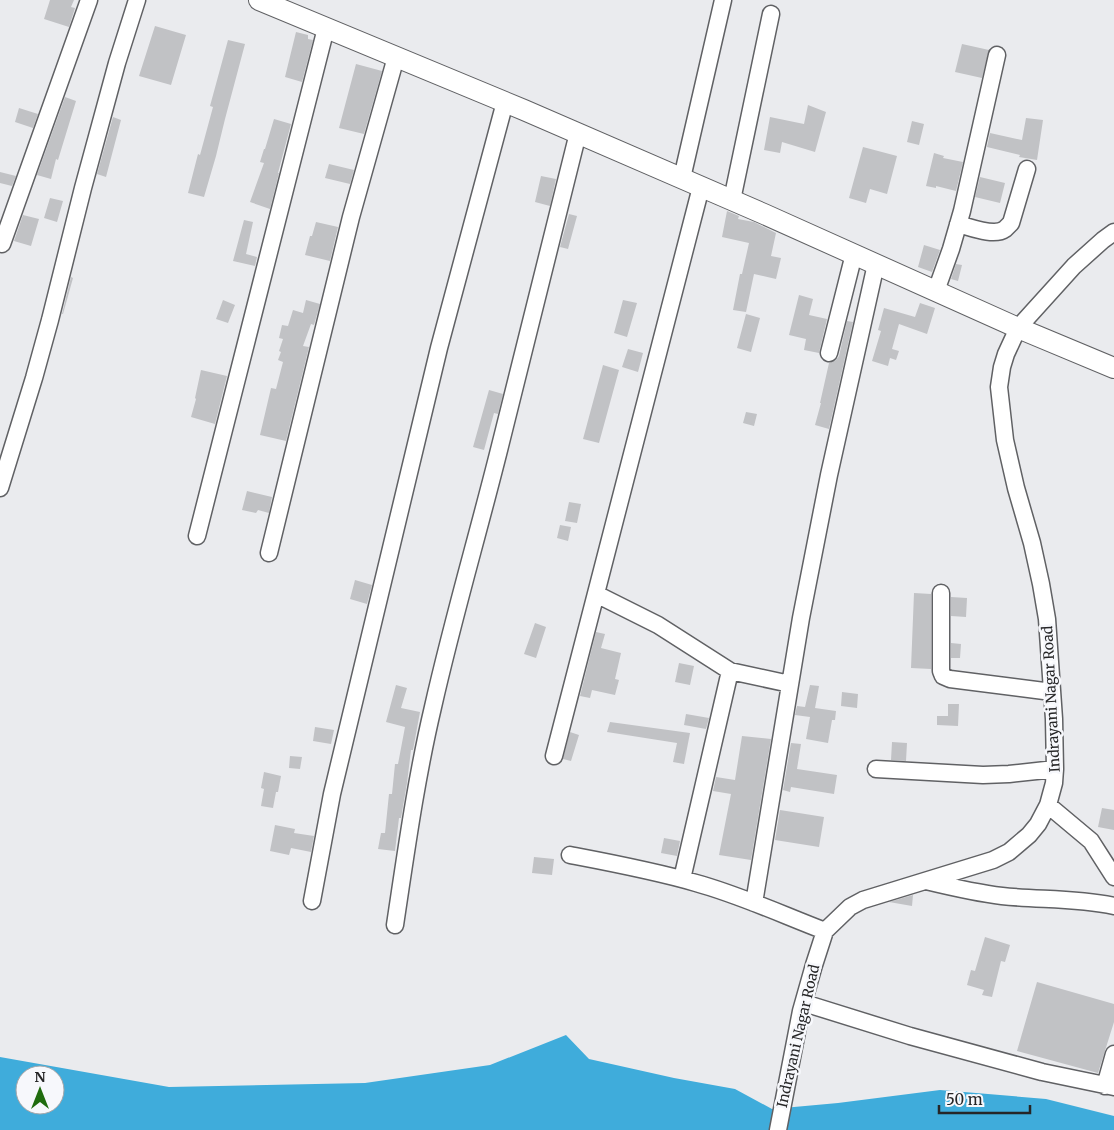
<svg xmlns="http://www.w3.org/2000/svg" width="1114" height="1130" font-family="Merriweather,serif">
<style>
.water{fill:#3facdb;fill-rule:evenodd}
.building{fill:#c1c2c5}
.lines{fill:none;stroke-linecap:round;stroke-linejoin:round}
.minor-casing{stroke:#606164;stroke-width:19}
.major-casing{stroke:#606164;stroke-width:22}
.minor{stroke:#fff;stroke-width:16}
.major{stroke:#fff;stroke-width:20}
.labels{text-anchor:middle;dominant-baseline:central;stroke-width:5;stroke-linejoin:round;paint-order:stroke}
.street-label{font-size:14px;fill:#262627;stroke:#f7f8fc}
</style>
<rect width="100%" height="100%" fill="#eaebee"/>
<path class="water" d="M566,1035L589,1059L674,1078L735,1089L772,1109L838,1103L940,1090L1046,1099L1114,1116V1130H0V1057L169,1087L365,1083L490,1065ZM25,1075H55V1105H25Z"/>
<path class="building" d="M50,0H74L71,7L75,8L69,27L44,19Z
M155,26L186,35L171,85L139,76Z
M296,32L308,35V39L313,40L302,82L285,77Z
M228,40L245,44L225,119L216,156L204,197L188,193L198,154L200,155L213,107L210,106Z
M962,44L989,50L982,78L955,72Z
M356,64L382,71L364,134L339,128Z
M65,97L76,101L58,160L56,159L51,179L37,175Z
M808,105L826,112L815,152L782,142L780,153L764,150L770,117L804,124Z
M19,108L38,114L33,128L15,122Z
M113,117L121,120L106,177L97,174Z
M1026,118L1043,120L1037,160L1019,157L1020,155L987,147L990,133L1022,140Z
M274,119L291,124L278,173H279L270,209L250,202L264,163L260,162L264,149H265Z
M912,121L924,124L919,145L907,142Z
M863,147L897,156L887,194L870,189L866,203L849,198Z
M934,153L944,156L943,158L963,162L956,191L936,186V188L926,186Z
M329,164L354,170L350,184L325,178Z
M0,172L16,176L12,186L0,183Z
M541,176L556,179L550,206L535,202Z
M980,177L1005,183L1000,203L975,197Z
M50,198L63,201L57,222L44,218Z
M727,211L739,216L738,219L754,222L776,233L771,256L781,258L776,279L754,274L746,312L733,310L740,274H742L749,243L722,237Z
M569,214L577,216L568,249L560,247Z
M23,215L39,219L31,246L14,241Z
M244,220L253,222L246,254L257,257L255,266L233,261Z
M316,222L338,227L330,261L305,255L310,236H312Z
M924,245L940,250L932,272L918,267Z
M956,264L962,265L958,281L951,279Z
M71,277L73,278L63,314H62Z
M799,295L813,299L809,315L827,319L819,353L804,350L806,339L789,335Z
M223,300L235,305L228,323L216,319Z
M306,300L320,304L314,325L311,324L303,346L309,347L286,441L260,435L271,388L276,389L283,362L278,360L281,352L279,351L283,339L279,338L282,325L288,326L293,310L303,313Z
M623,300L637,303L627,337L614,333Z
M920,303L935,308L927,334L899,324L892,349L899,351L896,360L890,358L888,366L872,361L881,331L878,330L884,308L915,317Z
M746,314L760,318L751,352L737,348Z
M847,321L853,322L829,429L815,425L821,403H820L829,363L836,360L839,356Z
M628,349L643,353L638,372L622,367Z
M603,365L619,370L599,443L583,439Z
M201,370L227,376L215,424L191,417L196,399L195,398Z
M489,390L503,394L498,414L494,413L484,450L473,447Z
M746,412L757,414L754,426L743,423Z
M247,491L272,497L269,513L258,510L256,513L242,510Z
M569,502L581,504L577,523L565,521Z
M560,525L571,527L568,541L557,538Z
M355,580L372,585L367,604L350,599Z
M914,593L931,594V669L911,668Z
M951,597L967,598L966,617L951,616Z
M535,623L546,627L536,658L524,654Z
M596,632L605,634L601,648L621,653L615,679L619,680L615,695L592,690L590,698L580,696Z
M951,643L961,644L960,658H951Z
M679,663L694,666L690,685L675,682Z
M396,685L407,688L401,708L420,712L413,750H411L407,783L401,818H399L395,851L378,849L381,833H385L389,794H392L395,764H398L405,727L386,722Z
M810,685L819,686L815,708L836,711L835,720H832L828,743L806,739L810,717L795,715L797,706L805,707Z
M842,692L858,694L857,708L841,706Z
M948,704H959L958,726L937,725V716H948Z
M686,714L709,718L706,729L684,725Z
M610,722L690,733L684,764L673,762L677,743L607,732Z
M315,727L334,730L331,744L313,741Z
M570,732L579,735L571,761L563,759Z
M742,736L771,739L751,860L719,855L731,794L713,791L716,777L735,780Z
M892,742L907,743L906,761L891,760Z
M791,743L801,744L797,769L837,775L834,794L791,787L790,792L783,790Z
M290,756L302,757L300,769L289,768Z
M264,772L281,776L278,792H276L273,808L261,806L264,789L261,788Z
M1102,808L1114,810V830L1098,827Z
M780,810L824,817L819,847L775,840Z
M275,825L295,829L294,833L314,836L311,852L291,848L289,855L270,851Z
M664,838L680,841L677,856L661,853Z
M534,857L554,859L552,875L532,873Z
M913,895L912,906L889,902Z
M985,937L1010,945L1005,962L1001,961L992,997L982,995L984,990L967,985L971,970L975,971Z
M1037,982L1114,1004V1022L1098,1073L1017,1051Z"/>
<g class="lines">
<g class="minor-casing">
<path id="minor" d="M682,178L723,0
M732,200L771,14
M958,224C970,227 994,237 1005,229C1006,228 1010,224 1011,223L1027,169
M2,244L89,0
M936,291L951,249L962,211L997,55
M829,353L854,254
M0,488L34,378L50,320L83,188L117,63L137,0
M197,536L326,28
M269,553L351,217L396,57
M941,593V671L943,676L950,679L1052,692
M596,594L658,625L730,671
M554,756L701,187
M876,769L983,775L1009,774L1055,769
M1048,805L1091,841L1114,877
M570,855C612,863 655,871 696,883C740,895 783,915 825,931
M682,879L730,671L790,684
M926,881C951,887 976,893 1002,896C1039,900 1077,898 1114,906
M312,901L332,794L439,348L505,102
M754,903L801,618L829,475L876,264
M395,925C406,852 416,779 433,707C453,618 479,531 501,442C527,339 553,236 578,133
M804,1003L910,1036L1042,1072L1114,1087
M1105,1086L1114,1054
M778,1130L801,1011L814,965L825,931L850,907L863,900L993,860L1009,852L1029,835L1038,824L1048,805L1054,783L1055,769L1054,719L1047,619L1041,584L1032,543L1016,488L1005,440L999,387L1002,367L1006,354L1018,328L1074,266L1103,240L1114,232"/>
</g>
<g class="major-casing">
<path id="major" d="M259,0L524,110L764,214L1018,328L1114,368"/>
</g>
<use href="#minor" class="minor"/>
<use href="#major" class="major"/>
</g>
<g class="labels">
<g class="street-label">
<text transform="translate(1051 699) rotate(-93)">Indrayani Nagar Road</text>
<text transform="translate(798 1036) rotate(-77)">Indrayani Nagar Road</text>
</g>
</g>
<g transform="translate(40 1090)"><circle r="24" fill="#f7f8fc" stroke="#a3a4a7"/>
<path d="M0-4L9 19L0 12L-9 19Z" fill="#206c0e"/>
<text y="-8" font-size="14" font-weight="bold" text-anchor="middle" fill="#262627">N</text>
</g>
<path d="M939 1105v8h91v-8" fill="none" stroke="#262627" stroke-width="2.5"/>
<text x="946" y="1105" font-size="15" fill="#262627" stroke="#f7f8fc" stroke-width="4" paint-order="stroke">50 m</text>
</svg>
